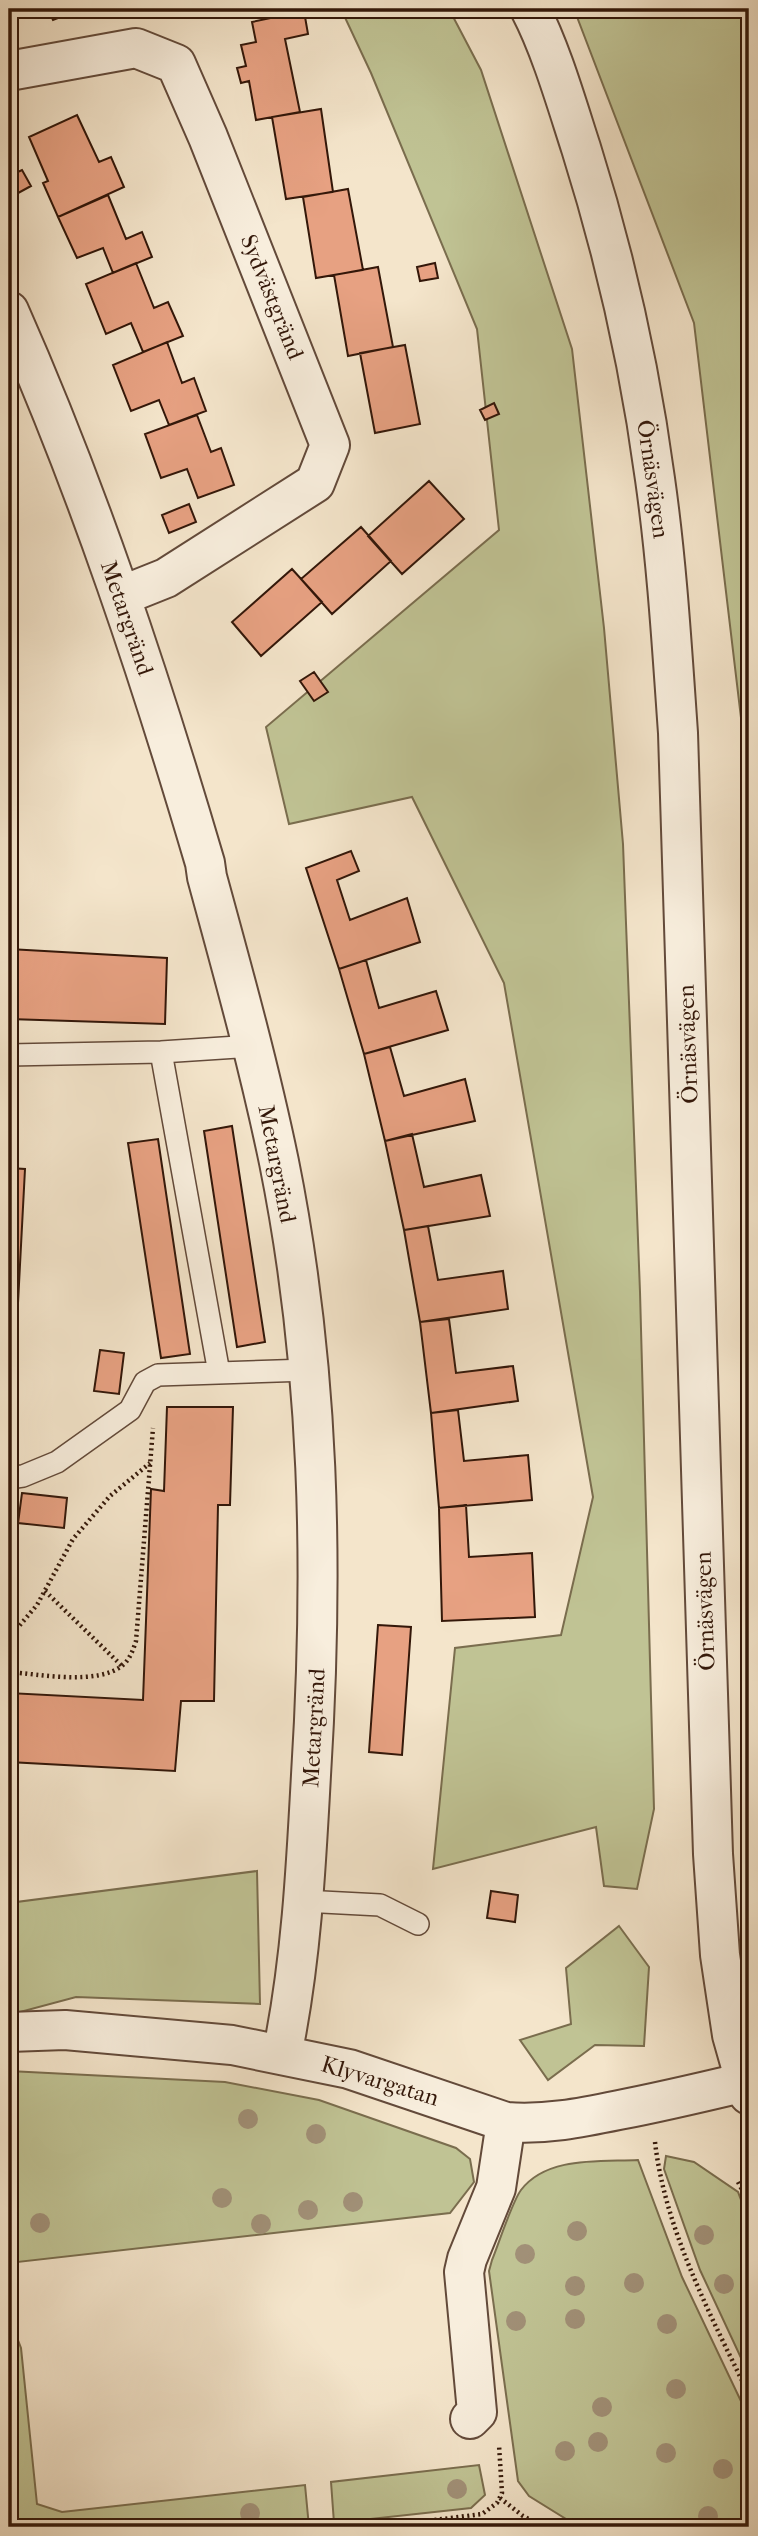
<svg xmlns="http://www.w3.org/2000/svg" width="758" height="2536" font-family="'IM FELL French Canon',serif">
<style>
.green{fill:#c0c394;stroke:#7a6d4e;stroke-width:2}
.building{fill:#e7a182;stroke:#331709;stroke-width:2}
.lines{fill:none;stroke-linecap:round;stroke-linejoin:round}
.service-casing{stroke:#634a3a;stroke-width:24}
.minor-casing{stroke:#634a3a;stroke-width:42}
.tertiary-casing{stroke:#634a3a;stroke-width:42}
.path{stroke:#331709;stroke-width:4.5;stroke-dasharray:2 3.5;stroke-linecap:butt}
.service{stroke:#f8eedd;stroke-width:21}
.minor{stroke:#f8eedd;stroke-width:38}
.tertiary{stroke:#f8eedd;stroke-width:38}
.tree{fill:#a19077}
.labels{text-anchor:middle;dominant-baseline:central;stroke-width:7;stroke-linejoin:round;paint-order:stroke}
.street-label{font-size:23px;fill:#331709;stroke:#f8eedd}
</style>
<rect width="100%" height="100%" fill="#f4e5cb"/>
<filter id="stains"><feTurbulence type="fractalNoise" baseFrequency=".00286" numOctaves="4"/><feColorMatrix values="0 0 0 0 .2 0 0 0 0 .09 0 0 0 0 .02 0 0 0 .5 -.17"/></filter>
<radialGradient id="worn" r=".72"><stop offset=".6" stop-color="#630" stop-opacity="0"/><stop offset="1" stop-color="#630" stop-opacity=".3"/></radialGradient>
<path class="green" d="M341,9H449L481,70L572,349L604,628L623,844L640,1292L654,1809L637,1889L604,1886L596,1827L433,1869L455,1648L561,1635L593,1497L504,983L412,797L289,824L266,727L499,530L477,329L371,73Z
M574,9H749V785L694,323Z
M257,1871L260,2004L76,1997L9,2015V1903Z
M619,1926L649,1967L644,2046L595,2045L548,2080L520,2040L571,2024L566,1968Z
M9,2071L225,2082L319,2100L456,2148L470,2159L474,2182L450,2213L9,2263Z
M666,2156L694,2162L738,2192L749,2221V2375L700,2270L664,2169Z
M638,2160L682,2277L749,2418V2527H579L529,2496L518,2481L489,2271L492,2260C499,2243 512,2202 521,2190C547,2156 600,2162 638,2160Z
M9,2317L21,2348L37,2504L62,2512L305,2485L309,2527H9Z
M479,2465L485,2495L471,2508L334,2523L331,2482Z"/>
<path class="building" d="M48,9H81L53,20Z
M304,11L308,34L285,39L300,112L256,120L249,81L241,83L237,68L246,66L241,45L256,42L252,22Z
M321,109L333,192L286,199L272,117Z
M77,115L99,162L111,157L124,187L58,217L43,183L48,181L29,137Z
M22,170L31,186L9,198V176Z
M348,189L363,270L316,278L303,197Z
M108,195L126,239L142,232L152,257L113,273L103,248L77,258L58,217Z
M136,263L154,308L168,302L183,336L143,352L131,323L106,334L86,284Z
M435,263L438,278L420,281L417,267Z
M378,267L393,347L348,356L334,275Z
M167,342L182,383L194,378L206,411L169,425L159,400L131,411L113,365Z
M405,345L420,424L375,433L360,353Z
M494,403L499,414L485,420L480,410Z
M197,415L211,452L221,448L234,485L198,498L187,469L161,478L145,434Z
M429,481L464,519L402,574L368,536Z
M189,504L196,522L169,533L162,515Z
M361,527L391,561L332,614L301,579Z
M292,569L322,602L261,656L232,622Z
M314,672L328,692L314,701L300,681Z
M351,851L359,871L337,880L350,920L407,898L420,942L339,969L306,868Z
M9,949L167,958L165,1024L9,1019Z
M366,960L379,1008L436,991L448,1030L364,1054L339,969Z
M390,1047L404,1096L465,1079L475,1121L385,1141L364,1054Z
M232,1126L265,1342L237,1347L204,1131Z
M412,1134L424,1187L481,1175L490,1216L404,1230L385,1141Z
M158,1139L190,1354L161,1358L128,1143Z
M9,1168L25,1169L10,1456L9,1455Z
M428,1226L438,1280L503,1271L508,1309L420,1322L404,1230Z
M449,1319L456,1373L513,1366L518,1401L431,1413L420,1322Z
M100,1350L124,1353L119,1394L94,1391Z
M167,1407H233L230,1505H218L214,1701H181L175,1771L9,1762V1693L143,1700L151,1489L164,1491Z
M458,1410L464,1461L528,1455L532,1500L439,1508L431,1413Z
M22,1493L67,1498L64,1528L18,1523Z
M466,1505L469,1557L532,1553L535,1617L442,1621L439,1508Z
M378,1625L411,1627L402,1755L369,1752Z
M491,1891L518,1895L515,1922L487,1918Z"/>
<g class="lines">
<g class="service-casing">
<path id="service" d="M161,1052L219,1373
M9,1055L161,1052L253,1046
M9,1478L23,1476L57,1462L130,1410L145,1382L158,1375L308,1370
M303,1901L380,1905L418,1924"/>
</g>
<g class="minor-casing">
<path id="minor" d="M9,71L136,48L176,64L208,137L330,445L315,483L166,578L121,596
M9,311C88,489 150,676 205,863L207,877C233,972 259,1066 279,1162C320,1366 324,1568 311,1775C306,1869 301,1963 282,2055
M9,2032L65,2030L232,2045L349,2069L506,2122C545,2125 580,2118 619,2110C661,2102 703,2092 745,2082
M470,2419L477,2412L464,2272L467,2259L496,2188L506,2122"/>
</g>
<g class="tertiary-casing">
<path id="tertiary" d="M530,9C551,49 567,105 581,148C615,256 640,367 655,479C667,563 672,648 678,733L713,1854L720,1955L732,2035L749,2095"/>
</g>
<path class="path" d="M45,1591L122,1666
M9,1638L37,1605L73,1539L110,1496L150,1463
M9,1672C39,1674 98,1686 123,1665C130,1659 133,1650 136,1641L153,1428
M655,2142C665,2230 711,2316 749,2395
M738,2182L749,2203
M500,2498L523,2516L544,2527
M380,2527L482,2514L497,2503L502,2493L499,2445"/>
<use href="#service" class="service"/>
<use href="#minor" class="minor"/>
<use href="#tertiary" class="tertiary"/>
</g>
<g class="tree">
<circle cx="248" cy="2119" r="10"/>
<circle cx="316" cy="2134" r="10"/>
<circle cx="222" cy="2198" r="10"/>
<circle cx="353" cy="2202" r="10"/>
<circle cx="308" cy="2210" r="10"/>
<circle cx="40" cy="2223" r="10"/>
<circle cx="261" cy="2224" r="10"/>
<circle cx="577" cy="2231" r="10"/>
<circle cx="704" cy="2235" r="10"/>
<circle cx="525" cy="2254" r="10"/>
<circle cx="634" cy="2283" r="10"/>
<circle cx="724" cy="2284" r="10"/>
<circle cx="575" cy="2286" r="10"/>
<circle cx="575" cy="2319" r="10"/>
<circle cx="516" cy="2321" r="10"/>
<circle cx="667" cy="2324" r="10"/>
<circle cx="676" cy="2389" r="10"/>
<circle cx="602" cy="2407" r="10"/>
<circle cx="598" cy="2442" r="10"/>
<circle cx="565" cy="2451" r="10"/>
<circle cx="666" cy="2453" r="10"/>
<circle cx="723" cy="2469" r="10"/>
<circle cx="457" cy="2489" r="10"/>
<circle cx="250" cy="2513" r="10"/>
<circle cx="708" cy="2516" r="10"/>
</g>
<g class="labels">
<g class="street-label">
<text transform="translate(272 297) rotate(68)">Sydvästgränd</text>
<text transform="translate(653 479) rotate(82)">Örnäsvägen</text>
<text transform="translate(127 618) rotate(71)">Metargränd</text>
<text transform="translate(688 1044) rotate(-92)">Örnäsvägen</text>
<text transform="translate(277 1164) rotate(79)">Metargränd</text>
<text transform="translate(705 1611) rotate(-92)">Örnäsvägen</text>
<text transform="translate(314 1728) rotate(-87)">Metargränd</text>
<text transform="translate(380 2081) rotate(17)">Klyvargatan</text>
</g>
</g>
<rect width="758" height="2536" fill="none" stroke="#f4e5cb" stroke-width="35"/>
<rect x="10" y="10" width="737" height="2515" fill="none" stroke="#331709" stroke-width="3.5"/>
<rect x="18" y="18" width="723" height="2501" fill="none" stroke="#331709" stroke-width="2"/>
<rect width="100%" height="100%" filter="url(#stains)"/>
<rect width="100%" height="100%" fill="url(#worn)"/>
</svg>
